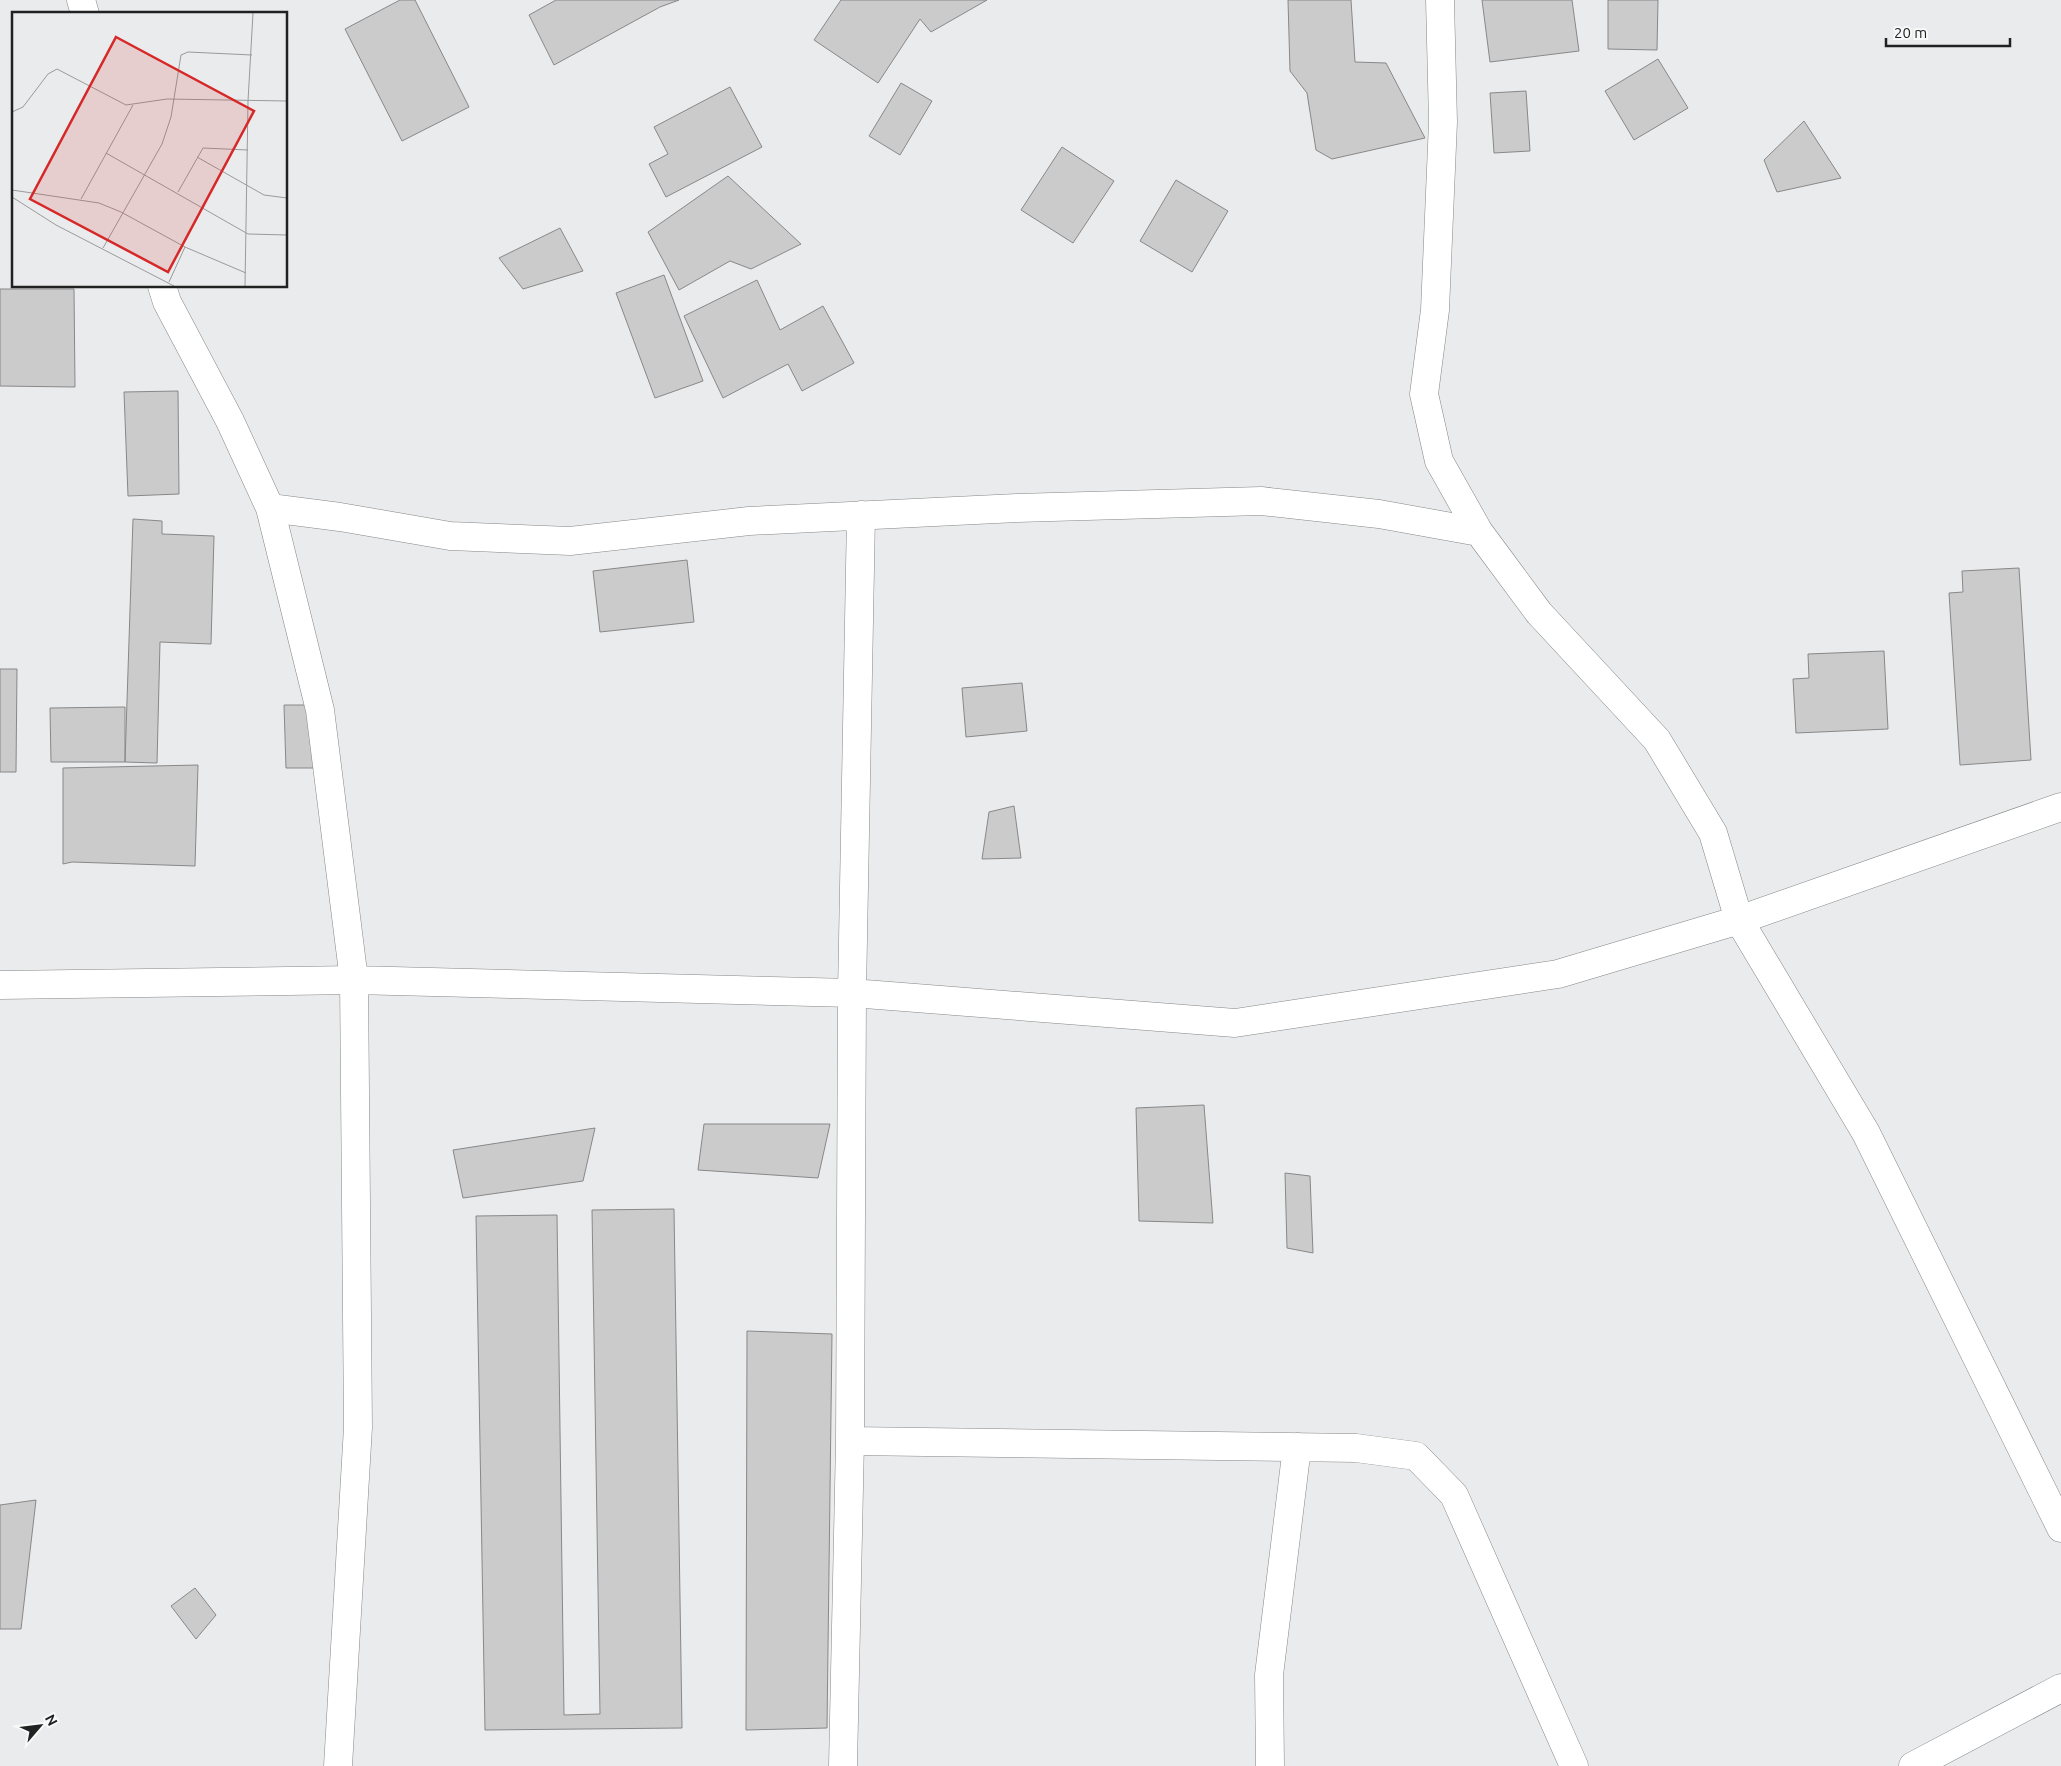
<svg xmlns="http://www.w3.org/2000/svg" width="2061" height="1766" font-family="Ubuntu,sans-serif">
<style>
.building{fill:#cbcbcc;stroke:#888889}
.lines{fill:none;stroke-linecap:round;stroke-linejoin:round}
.minor-casing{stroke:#868788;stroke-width:29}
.minor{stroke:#fff;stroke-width:28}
.inset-road{fill:none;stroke:#9a9a9b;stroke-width:1}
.view{fill:#d62828;fill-opacity:0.15;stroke:#d62828;stroke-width:2.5}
.inset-edge{fill:none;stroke:#212122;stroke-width:2.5}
</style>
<rect width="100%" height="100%" fill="#eaebec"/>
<path class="building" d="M400,0H415L469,107L402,141L345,29Z
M556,0H679L660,7L554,65L529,15Z
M841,0H987L931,32L920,19L878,83L814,40Z
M1288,0H1351L1355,62L1386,63L1425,138L1332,159L1316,150L1307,93L1290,71Z
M1482,0H1572L1579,51L1490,62Z
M1608,0H1658L1657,50L1608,49Z
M1658,59L1688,108L1634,140L1605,91Z
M901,83L932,101L900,155L869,136Z
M730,87L762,147L666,197L649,164L668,154L654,127Z
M1526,91L1530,151L1494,153L1490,93Z
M1804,121L1841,178L1777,192L1764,160Z
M1062,147L1114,181L1073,243L1021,210Z
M728,176L801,244L751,269L730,261L679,290L648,232Z
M1176,180L1228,211L1192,272L1140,241Z
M560,228L583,271L523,289L499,258Z
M664,275L703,381L655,398L616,293Z
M757,280L780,330L823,306L854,363L802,391L788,364L723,398L684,316Z
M0,289H74L75,387L0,386Z
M178,391L179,494L128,496L124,392Z
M133,519L162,521V534L214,536L211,644L160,642L157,763L125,762Z
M687,560L694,622L600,632L593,571Z
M2019,568L2031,760L1960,765L1949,593L1963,592L1962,571Z
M1884,651L1888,729L1796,733L1793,679L1809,678L1808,654Z
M0,669H17L16,772H0Z
M1022,683L1027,731L966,737L962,688Z
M284,705H316L318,768H286Z
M125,707V762H51L50,708Z
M198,765L195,866L72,862L63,864V768Z
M1014,806L1021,858L982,859L989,812Z
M1204,1105L1213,1223L1139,1221L1136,1108Z
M704,1124H830L818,1178L698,1170Z
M595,1128L583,1181L463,1198L453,1150Z
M1285,1173L1310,1176L1313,1253L1287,1248Z
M674,1209L682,1728L485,1730L476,1216L557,1215L564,1715L600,1714L592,1210Z
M747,1331L832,1334L827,1728L746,1730Z
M36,1500L21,1629H0V1505Z
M195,1588L216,1615L196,1639L171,1606Z"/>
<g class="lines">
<g class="minor-casing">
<path id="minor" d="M81,0L85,14
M1440,0L1443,122L1435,310L1424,394L1439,461L1479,532L1539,613L1657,740L1713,833L1739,920L1866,1133L2061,1528
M162,286L167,302L230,421L270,508L320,710L354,980L358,1427L338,1766
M270,508L340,517L450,536L570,541L749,521L1017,508L1261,501L1379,514L1479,532
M0,985L354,980L852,993L1235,1023L1558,974L1739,920L2061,807
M850,1441L1356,1448L1416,1456L1454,1495L1574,1766
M843,1766L850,1441L852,993L861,515
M1270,1766L1269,1675L1297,1447
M1913,1766L2061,1688"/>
</g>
<use href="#minor" class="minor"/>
</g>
<g transform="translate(12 12)">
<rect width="275" height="275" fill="#eaebec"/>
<path class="inset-road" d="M0,100L11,95L36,62L45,57L114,93L155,87L275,89M94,141L236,222L275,223M185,145L252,183L275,186M0,178L87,191L109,200L173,235L234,261M166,180L191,136L236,138M0,185L44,213L162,274M69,187L121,93M91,236L150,132L159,105L169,43L176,40L240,43M157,270L173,235M233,274L236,89L241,1"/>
<path class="view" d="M104,25L242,99L156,260L18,187Z"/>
<rect width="275" height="275" class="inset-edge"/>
</g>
<g transform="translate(40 1726) rotate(62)" stroke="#f8f9f9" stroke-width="4" paint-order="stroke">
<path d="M0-4L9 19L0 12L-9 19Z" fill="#212122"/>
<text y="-8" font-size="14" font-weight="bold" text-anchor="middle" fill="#212122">N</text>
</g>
<path d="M1886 38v8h124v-8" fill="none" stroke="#212122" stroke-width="2.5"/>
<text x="1894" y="38" font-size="15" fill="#212122" stroke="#f8f9f9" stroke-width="4" paint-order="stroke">20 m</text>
</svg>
